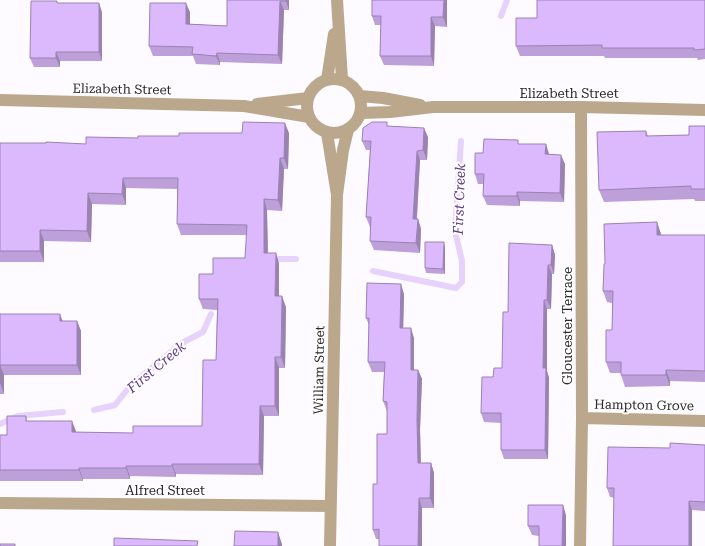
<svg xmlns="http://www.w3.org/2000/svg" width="705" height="546" font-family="'Roboto Serif',serif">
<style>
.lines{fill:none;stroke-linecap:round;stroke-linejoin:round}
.stream{stroke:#e6d2fb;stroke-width:6}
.minor{stroke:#bba88c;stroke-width:12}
.wall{fill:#bd9fda}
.shaded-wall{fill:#9a82b1}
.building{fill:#dcb9fd;stroke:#9a82b1}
.labels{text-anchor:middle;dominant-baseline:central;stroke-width:4;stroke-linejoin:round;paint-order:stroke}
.street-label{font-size:13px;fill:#2d2930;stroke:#fff}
.water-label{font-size:14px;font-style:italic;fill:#643987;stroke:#fff}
</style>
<rect width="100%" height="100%" fill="#fdfbff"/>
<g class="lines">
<path class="stream" d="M501,16L507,0
M270,259H296
M373,271L456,288L462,282V261L455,231L461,141
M94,410L115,405L131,385L182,343L203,332L211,314
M0,424L18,416L63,412"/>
<path class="minor" d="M337,0L342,79
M307 106a27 27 0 1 1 54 0a27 27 0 1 1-54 0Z
M327,80L334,34
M360,96L383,98L420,105
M0,100L244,106L309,117
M257,104L308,98
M361,113L390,112L433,107H581L705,110
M327,133L337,195L343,150L348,130
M582,418L705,421
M0,503L330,506
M330,546L337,195
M580,546L582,418L581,107"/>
</g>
<path class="wall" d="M227,0H289V10H284L282,64L220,62V65L196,64L193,56H153L149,46L190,12V24L227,26Z
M447,0V27L435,26L434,66L384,65L380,56L381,25H375L372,16Z
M705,0V59L698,60L697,58H605L604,56H520L516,46L537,18Z
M57,3L102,12V61H60V67H34L30,58Z
M389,126L428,137L427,160H420L417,219H418L421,229L420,253L374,250L370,241L371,227H370L366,217L370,150H366L362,141Z
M705,126V201H695L694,199L604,202L599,190L646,131L648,136L689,135Z
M289,133L288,169H284L282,211L267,210L268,253H276L279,264V296L286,307L285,368H279V416H264L263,475L176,474V477L130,476V479H83V481H0V435H7L26,416L27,421L76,431V432L133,433L202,426L216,360L217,310L203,309L199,299L213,274L245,258L247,235H181L177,224V189L126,188V205L92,204L91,242L44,241V262H0V143L86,144L138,138Z
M519,144L549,154L565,164L564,202L520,201V206L487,205L483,196L484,184H478L475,174L483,153Z
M657,222L661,235H705V382L670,381V386L625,387L621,375V373H610L606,362L612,330V303L607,302L603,291L605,264Z
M552,245L555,255L554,274H552L551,309H547V371L549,378L548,459H504L501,450V423L484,422L481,413L493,377L502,368Z
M445,247V274L426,273L425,268Z
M404,294L403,328L414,338V370H418L422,379L420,429L421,463H431L434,473V508H422V546H379V539H376L373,530L377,484L387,434V411L383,401L384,372H372L368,362L369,325L366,318Z
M0,314H60L62,321H77L81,331V375H4V394H0Z
M705,445V511L692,510L610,497L607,488L670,448Z
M566,515V546H539V536L532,535L528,526Z"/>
<path class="shaded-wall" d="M286,0H289V10L286,1Z
M444,0H447V27L443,17Z
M280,1L284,10L282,64L278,55Z
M99,3L102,12V61L99,52Z
M186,3L190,12V33L186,24Z
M431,17L435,26L434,66L431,56Z
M56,52L60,61V67L56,58Z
M217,53L220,62V65L216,56Z
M285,123L289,133L288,169L284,158Z
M424,128L428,137L427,160L423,150Z
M546,144L549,154V164L545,154Z
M417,151L420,160L416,229L413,219Z
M561,155L565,164L564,202L560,193Z
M280,158L284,169L282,211L278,200Z
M123,178L126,188V205L122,194Z
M517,192L520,201V206L517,196Z
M88,193L92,204L91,242L87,231Z
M264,199L267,210L268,264L264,253Z
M418,219L421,229L420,253L416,243Z
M657,222L661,234V246L657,235Z
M40,230L44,241V262L40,251Z
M444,242L445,247V274L443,269Z
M552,245L555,255L554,274L551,265Z
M276,253L279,264V307L275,296Z
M548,265L552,274L551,309L547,300Z
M401,284L404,294L403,337L400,328Z
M282,296L286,307L285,368L281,357Z
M544,300L547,309V371L549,378L548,459L545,450L543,368Z
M60,314L64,325L60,321Z
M77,321L81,331V375L77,365Z
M411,328L414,338V379L411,370Z
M275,357L279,368V416L275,406Z
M0,365L4,375V394L0,383Z
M418,370L422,379L420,429L421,473L418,463L417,420Z
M666,370L670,381V386L666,375Z
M260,406L264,416L263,475L259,464Z
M72,421L76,431V443L72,432Z
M431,463L434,473V508L430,498Z
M172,464L176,474V477L172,466Z
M126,466L130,476V479L126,468Z
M79,468L83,479V481L79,470Z
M419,498L422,508V546H418Z
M689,501L692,510V546H689Z
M563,505L566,515V546H562Z
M278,532L282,544V546H278Z"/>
<path class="building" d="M227,0H286V1H280L278,55L217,53L216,56L192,54L193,47L149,46L150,3H186V24L227,26Z
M372,0H444L443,17H431V56H380L381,16H372Z
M537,0H705V49L694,50V48H602V45L516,46V18H537Z
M31,1H57V3H99V52H56V58H30Z
M243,122L285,123L284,158H280L278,200L264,199V253H276L275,296H282L281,357H275V406H260L259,464H172V466H126V468H79V470H0V435H7V416H26V421H72V432L133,433V426H202L203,360H216L218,299H199V274H213V258H245L247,225L177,224L178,178H123L122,194L88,193L87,231L40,230V251H0V143H46V142L86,144V137L138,138V136H179V133H242Z
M372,122H387V126L424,128L423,150L417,151L413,219H418L416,243L370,241L371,217H366L371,141H362L363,128Z
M689,126H705V189H691V186L599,190L597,132L646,131V136L689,135Z
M484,139L518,140V144H546L545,154L561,155L560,193L517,192V196H483L484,174H475V153H483Z
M657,222V235H705V371L666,370V375H621V362H606V330H612L613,291H603L604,264H605L604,224Z
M425,242H444L443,269L425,268Z
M509,243L552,245L551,265H548L547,300H544L543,368H546L545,450H501V413H481L482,377H493L494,368H502L503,312H508Z
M367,283L401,284L400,328H411V370H418L417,420L418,463H431L430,498H419L418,546H379V529L373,530V484H377V434H387V402L383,401L385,362H368L369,318H366Z
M0,314H60V321H77V365H0V383Z
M670,443L705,445V502L689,501V546H613L614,488H607L608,447L670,448Z
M528,505H563L562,546H539V526H528Z
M235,531L278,532V546H234Z
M114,538L198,541L197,546H114Z
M0,544H15V546H0Z"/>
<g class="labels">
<g class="street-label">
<text transform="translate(122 89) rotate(1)">Elizabeth Street</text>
<text x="569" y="93">Elizabeth Street</text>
<text transform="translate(567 326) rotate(-90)">Gloucester Terrace</text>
<text transform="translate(319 370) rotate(-89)">William Street</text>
<text transform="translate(644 405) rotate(1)">Hampton Grove</text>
<text x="165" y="490">Alfred Street</text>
</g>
<g class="water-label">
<text transform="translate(459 199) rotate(-88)">First Creek</text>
<text transform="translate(156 367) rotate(-40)">First Creek</text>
</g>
</g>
</svg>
